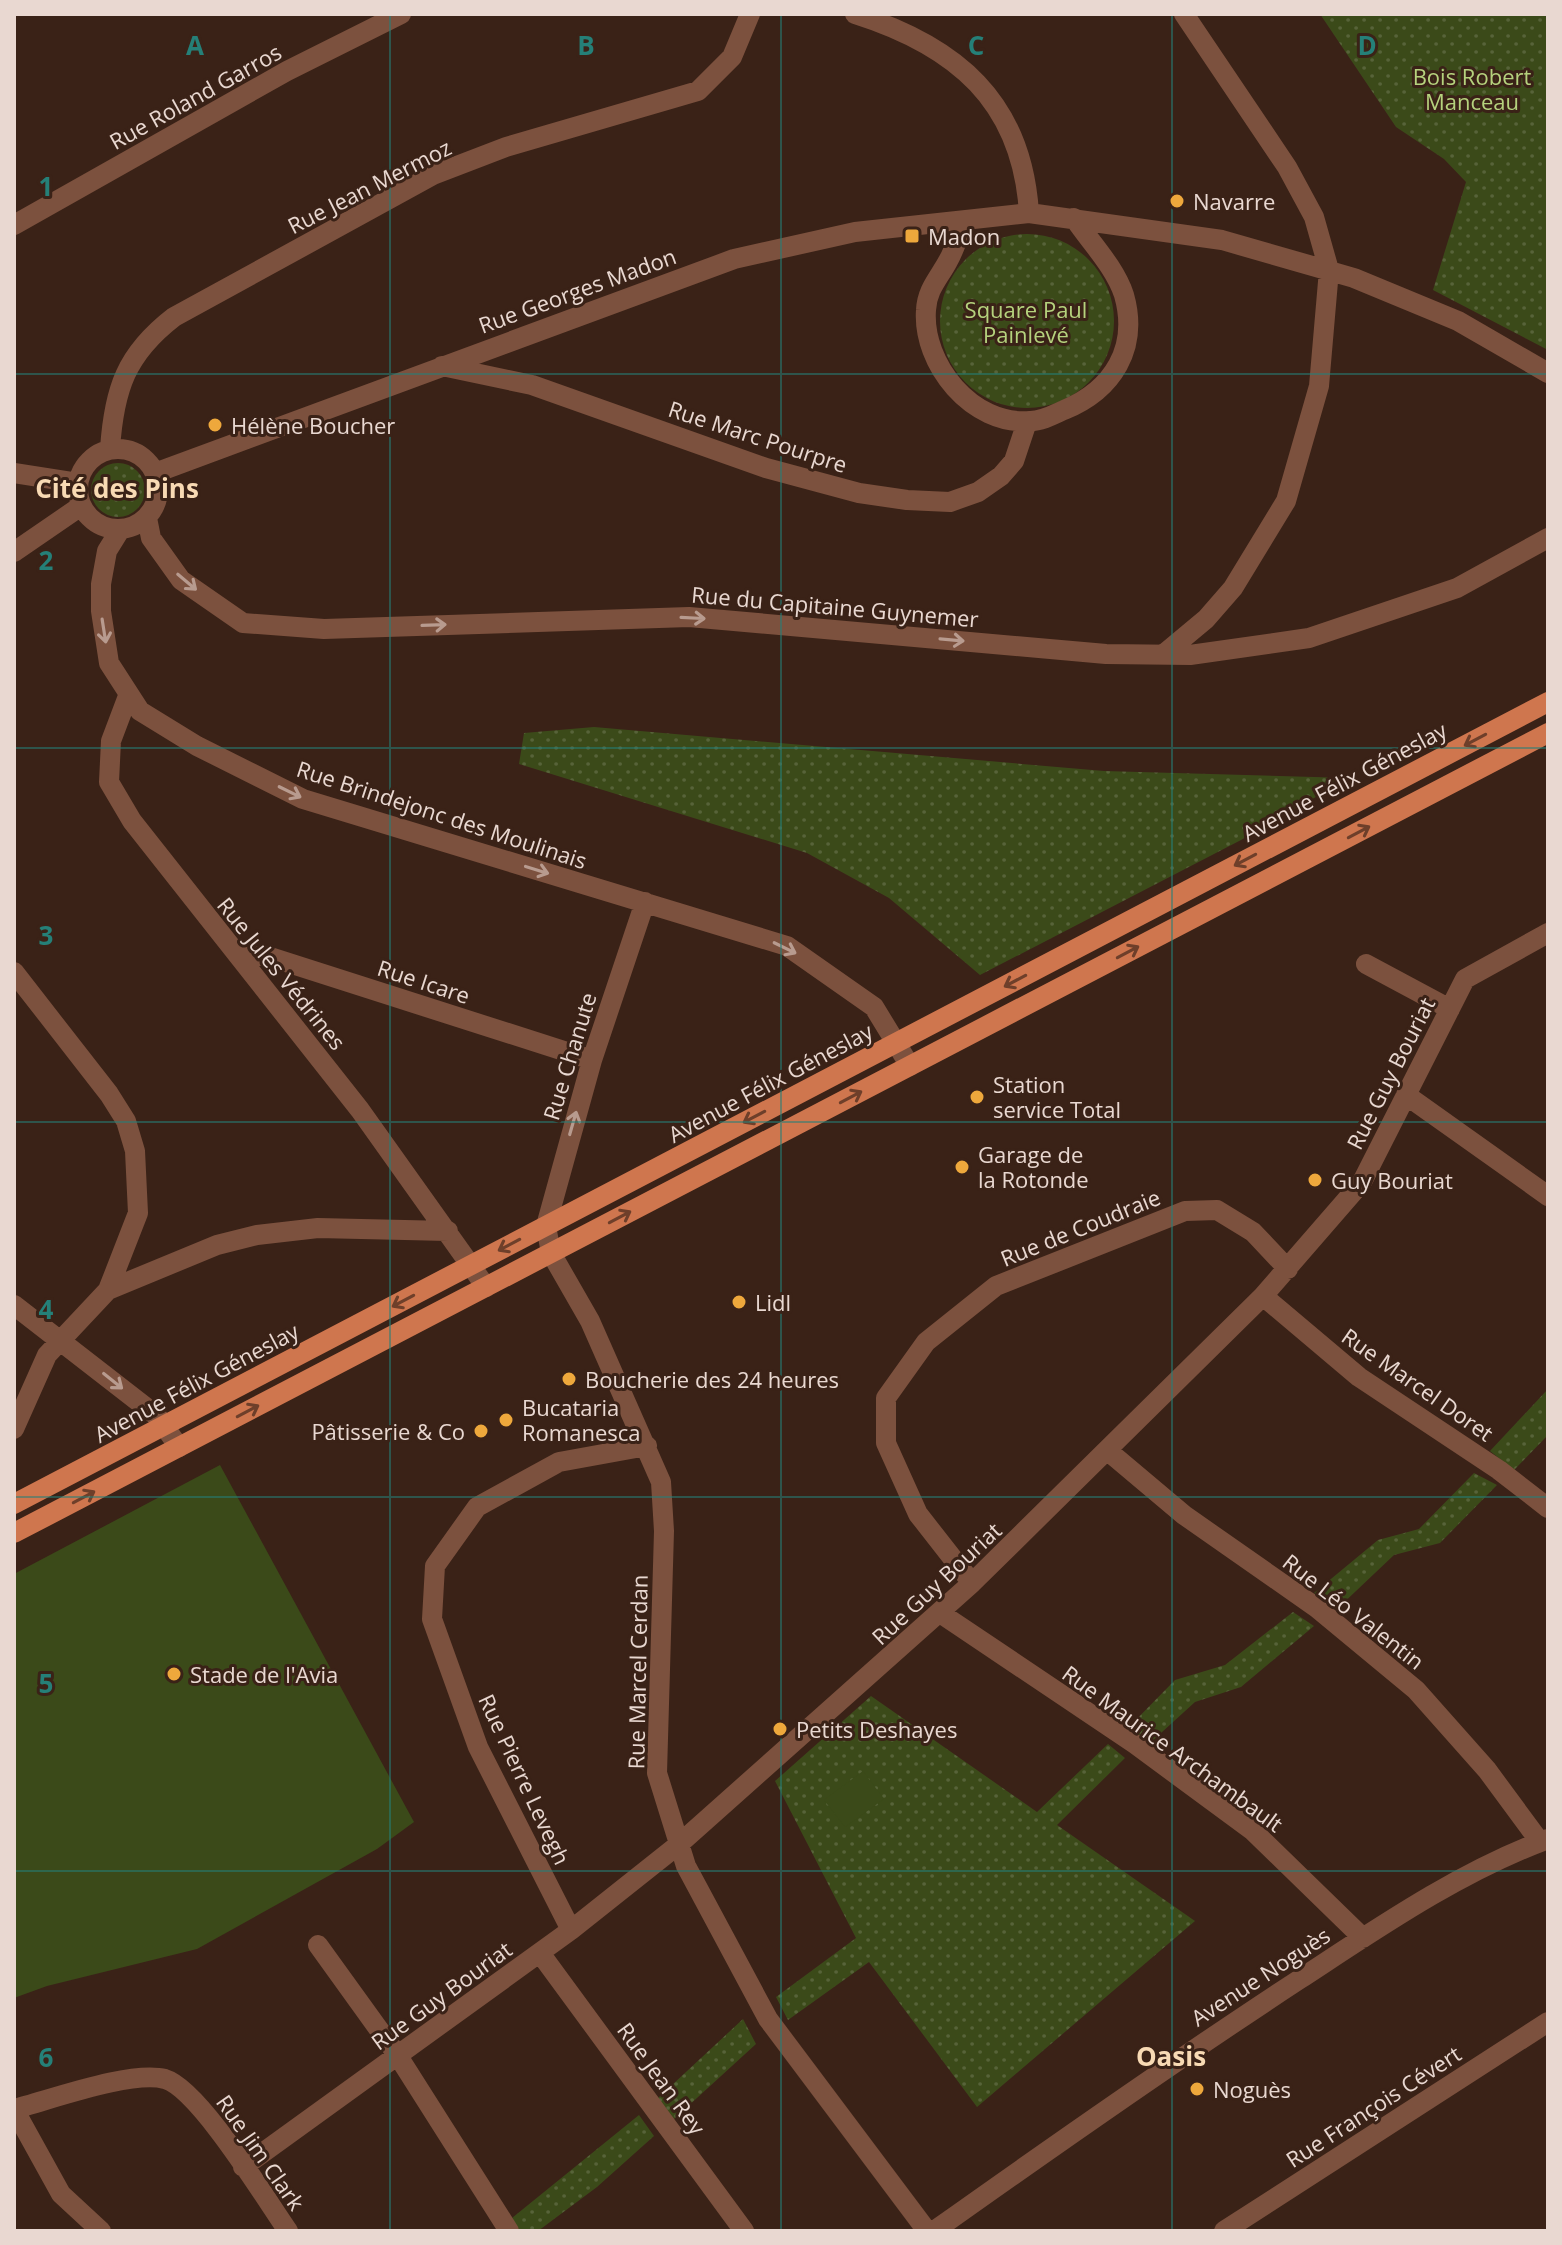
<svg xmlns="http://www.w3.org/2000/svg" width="1562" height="2245" font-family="'Open Sans',sans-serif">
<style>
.grass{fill:url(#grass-dots)}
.garden{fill:#3b4a19}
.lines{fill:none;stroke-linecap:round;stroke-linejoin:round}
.street{stroke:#7c513e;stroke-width:20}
.primary{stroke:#cf764e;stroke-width:20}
.oneway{stroke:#b89b8f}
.oneway2{stroke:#6e3f2a}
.grid{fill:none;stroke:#258078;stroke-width:2;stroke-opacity:0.55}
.poi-dot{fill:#eea83c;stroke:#3a2217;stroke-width:3}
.labels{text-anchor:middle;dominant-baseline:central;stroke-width:6;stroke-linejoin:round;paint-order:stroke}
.park-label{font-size:22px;fill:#b5d27d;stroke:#3a2217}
.street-label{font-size:22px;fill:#e9d8d1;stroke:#3a2217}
.poi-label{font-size:22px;fill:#e9d8d1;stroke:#3a2217;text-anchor:start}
.quarter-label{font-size:26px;font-weight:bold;fill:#f8dab4;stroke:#3a2217}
.grid-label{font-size:26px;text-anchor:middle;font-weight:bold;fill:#258078;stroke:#3a2217;stroke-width:6;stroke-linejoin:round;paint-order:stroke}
</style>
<defs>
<pattern id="grass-dots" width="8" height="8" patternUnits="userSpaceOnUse" patternTransform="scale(2)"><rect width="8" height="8" fill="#3b4a19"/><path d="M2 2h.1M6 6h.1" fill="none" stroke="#576339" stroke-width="1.8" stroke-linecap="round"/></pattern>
</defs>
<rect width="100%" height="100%" fill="#3a2217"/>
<path class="grass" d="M1320,14H1548V350L1433,290L1466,182L1444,159L1396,127Z
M940 321a87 87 0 1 1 174 0a87 87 0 1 1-174 0Z
M91 490a27 27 0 1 1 54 0a27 27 0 1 1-54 0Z
M594,727L1104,771L1349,778L1241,840L980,975L889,898L807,853L519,764L524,733Z
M1548,1389V1435L1514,1470L1490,1451Z
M1474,1473L1497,1485L1440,1543L1394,1555L1337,1609L1314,1593L1378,1540L1419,1529Z
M1293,1612L1314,1626L1241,1687L1195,1702L1150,1743L1128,1728L1175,1680L1225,1665Z
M871,1696L1037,1812L1108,1744L1125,1758L1057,1825L1195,1921L977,2107L869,1962L788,2020L776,1997L856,1938L775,1781Z
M743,2019L756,2044L674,2119L658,2098Z
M639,2115L654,2136L597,2187L538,2231H520L512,2218Z"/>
<path class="garden" d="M220,1465L414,1822L377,1849L197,1949L47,1986L14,1998V1574Z
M863,1771L884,1799L845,1827L824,1800Z"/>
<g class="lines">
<path class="street" d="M855,14C956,46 1022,101 1029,213
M964,221C959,234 955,249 948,261C939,278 927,289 926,310C922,364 972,426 1030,421C1042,421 1053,415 1064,410C1113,390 1139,348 1124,295C1115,267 1090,242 1074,218
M14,225L287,71L401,14
M442,366L532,385L766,468L859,493L907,500L950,502L978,492L1001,476L1014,461L1027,422
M78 489a40 40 0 1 1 80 0a40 40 0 1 1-80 0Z
M110,449C114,389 126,354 174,317L433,175L506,147L698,91L732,57L750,14
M14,473L78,483
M155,473L734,259L855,232L1029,213L1222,240L1354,278L1458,321L1548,373
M147,518L151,538L181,580L243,623L324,629L689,617L1106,654L1190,655L1309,638L1457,588L1548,538
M120,530L107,551L101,584V611L109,663L140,711L197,746L303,799L787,946L874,1007L910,1066
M14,552L81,506
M1164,654L1206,619L1233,588L1286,501L1319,386L1329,270L1314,217L1287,167L1184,14
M128,696L111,741L109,782L132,821L360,1110L486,1287
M645,902L592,1060L546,1226L551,1253L590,1321L661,1482L664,1531L657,1773L686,1866L768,2019L927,2231
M241,956H267L592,1060
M1366,964L1450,1009
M14,972L109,1094L126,1121L135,1151L138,1213L108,1290
M1406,1095L1548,1196
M1263,1296L1359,1377L1499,1470L1548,1508
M14,1305L157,1416L179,1447
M14,1429L47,1355L108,1290L217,1245L257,1235L318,1228L448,1231
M1108,1451L1184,1515L1317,1608L1416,1690L1487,1770L1540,1842
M972,1583L918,1514L886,1443V1398L926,1342L996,1286L1185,1211L1217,1210L1253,1232L1288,1269
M940,1613L1135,1744L1253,1831L1363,1938
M571,1930L478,1747L432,1619L435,1566L477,1507L559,1462L647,1446
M318,1945L398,2056L509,2231
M540,1953L744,2231
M14,2109C50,2100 131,2070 165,2079C199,2089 265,2198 288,2231
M14,2109L61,2194L101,2231
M243,2167L571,1930L678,1845L972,1583L1263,1296L1362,1182L1465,979L1548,933
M934,2231C1055,2145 1176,2060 1300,1979C1378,1928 1459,1872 1548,1839
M1224,2231L1548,2022"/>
<path class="primary" d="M14,1504L1548,702
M14,1533L1548,733"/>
</g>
<defs><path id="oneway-shaft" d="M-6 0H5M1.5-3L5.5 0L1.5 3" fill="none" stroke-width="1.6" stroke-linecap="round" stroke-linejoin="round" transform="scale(2)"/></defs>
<g class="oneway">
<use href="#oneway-shaft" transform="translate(187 582) rotate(40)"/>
<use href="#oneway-shaft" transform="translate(693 618) rotate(3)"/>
<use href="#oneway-shaft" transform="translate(434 625) rotate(-2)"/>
<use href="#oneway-shaft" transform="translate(104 631) rotate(81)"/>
<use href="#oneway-shaft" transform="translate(952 640) rotate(5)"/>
<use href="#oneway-shaft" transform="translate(290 792) rotate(26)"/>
<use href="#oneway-shaft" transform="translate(537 870) rotate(17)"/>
<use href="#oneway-shaft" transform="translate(785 948) rotate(26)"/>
<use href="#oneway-shaft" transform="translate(573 1123) rotate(-74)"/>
<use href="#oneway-shaft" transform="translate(113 1381) rotate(39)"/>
</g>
<g class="oneway2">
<use href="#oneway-shaft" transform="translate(1475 740) rotate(152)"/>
<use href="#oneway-shaft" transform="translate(1359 832) rotate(-28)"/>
<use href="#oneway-shaft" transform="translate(1245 860) rotate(152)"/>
<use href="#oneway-shaft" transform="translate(1128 952) rotate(-28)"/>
<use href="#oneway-shaft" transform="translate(1015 981) rotate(152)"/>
<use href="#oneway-shaft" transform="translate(851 1097) rotate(-28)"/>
<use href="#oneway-shaft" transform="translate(754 1117) rotate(152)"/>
<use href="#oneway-shaft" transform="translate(620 1217) rotate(-28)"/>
<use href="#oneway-shaft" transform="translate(509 1245) rotate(152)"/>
<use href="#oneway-shaft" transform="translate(403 1301) rotate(152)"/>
<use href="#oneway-shaft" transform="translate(248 1411) rotate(-28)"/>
<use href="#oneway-shaft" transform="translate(84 1497) rotate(-28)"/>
</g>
<path class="grid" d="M390,14V2231M781,14V2231M1172,14V2231M14,374H1548M14,748H1548M14,1122H1548M14,1497H1548M14,1871H1548"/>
<g class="poi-dot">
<circle cx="1177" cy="201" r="8"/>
<rect x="904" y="228" width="16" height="16" rx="4"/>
<circle cx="215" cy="425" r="8"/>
<circle cx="977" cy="1097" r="8"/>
<circle cx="962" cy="1167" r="8"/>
<circle cx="1315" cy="1180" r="8"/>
<circle cx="739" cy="1302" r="8"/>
<circle cx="569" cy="1379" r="8"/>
<circle cx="506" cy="1420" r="8"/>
<circle cx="481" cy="1431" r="8"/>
<circle cx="174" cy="1674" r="8"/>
<circle cx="780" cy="1729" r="8"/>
<circle cx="1197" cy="2089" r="8"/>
</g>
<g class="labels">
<g class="park-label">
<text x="1472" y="76">Bois Robert<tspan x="1472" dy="25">Manceau</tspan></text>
<text x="1026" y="309">Square Paul<tspan x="1026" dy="25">Painlevé</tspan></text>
</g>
<g class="street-label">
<text transform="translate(195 96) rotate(-29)">Rue Roland Garros</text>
<text transform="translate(369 186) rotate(-27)">Rue Jean Mermoz</text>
<text transform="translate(577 290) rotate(-20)">Rue Georges Madon</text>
<text transform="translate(758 436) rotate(18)">Rue Marc Pourpre</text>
<text transform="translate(835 606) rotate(5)">Rue du Capitaine Guynemer</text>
<text transform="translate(1344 781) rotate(-28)">Avenue Félix Géneslay</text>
<text transform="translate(442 814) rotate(18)">Rue Brindejonc des Moulinais</text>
<text transform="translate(282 973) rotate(51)">Rue Jules Védrines</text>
<text transform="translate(424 981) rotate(18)">Rue Icare</text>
<text transform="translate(569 1056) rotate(-73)">Rue Chanute</text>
<text transform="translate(1390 1073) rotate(-63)">Rue Guy Bouriat</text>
<text transform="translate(770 1082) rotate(-28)">Avenue Félix Géneslay</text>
<text transform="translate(1080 1227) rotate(-22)">Rue de Coudraie</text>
<text transform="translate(196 1382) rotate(-28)">Avenue Félix Géneslay</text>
<text transform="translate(1418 1384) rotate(35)">Rue Marcel Doret</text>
<text transform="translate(936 1583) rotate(-43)">Rue Guy Bouriat</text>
<text transform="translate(1354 1611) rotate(38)">Rue Léo Valentin</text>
<text transform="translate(637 1672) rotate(-89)">Rue Marcel Cerdan</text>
<text transform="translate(1173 1748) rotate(36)">Rue Maurice Archambault</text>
<text transform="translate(525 1779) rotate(65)">Rue Pierre Levegh</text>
<text transform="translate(1260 1976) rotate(-33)">Avenue Noguès</text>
<text transform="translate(441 1995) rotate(-36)">Rue Guy Bouriat</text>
<text transform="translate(662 2078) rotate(54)">Rue Jean Rey</text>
<text transform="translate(1373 2106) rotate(-33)">Rue François Cévert</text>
<text transform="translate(261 2152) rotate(55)">Rue Jim Clark</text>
</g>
<g class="poi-label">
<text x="1193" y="201">Navarre</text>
<text x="928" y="236">Madon</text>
<text x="231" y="425">Hélène Boucher</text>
<text x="993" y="1084">Station<tspan x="993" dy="25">service Total</tspan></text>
<text x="978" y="1154">Garage de<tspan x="978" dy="25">la Rotonde</tspan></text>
<text x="1331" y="1180">Guy Bouriat</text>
<text x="755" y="1302">Lidl</text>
<text x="585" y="1379">Boucherie des 24 heures</text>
<text x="522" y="1407">Bucataria<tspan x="522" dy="25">Romanesca</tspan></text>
<text x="465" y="1431" text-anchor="end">Pâtisserie &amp; Co</text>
<text x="190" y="1674">Stade de l'Avia</text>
<text x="796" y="1729">Petits Deshayes</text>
<text x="1213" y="2089">Noguès</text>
</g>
<g class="quarter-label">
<text x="117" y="488">Cité des Pins</text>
<text x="1171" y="2056">Oasis</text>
</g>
</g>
<g class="grid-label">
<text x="195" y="55">A</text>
<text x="586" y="55">B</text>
<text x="976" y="55">C</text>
<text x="1367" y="55">D</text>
<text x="46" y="196">1</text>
<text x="46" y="570">2</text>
<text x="46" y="945">3</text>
<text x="46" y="1319">4</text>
<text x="46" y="1693">5</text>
<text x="46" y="2067">6</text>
</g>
<rect width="1562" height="2245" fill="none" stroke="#e9d8d1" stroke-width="32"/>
</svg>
